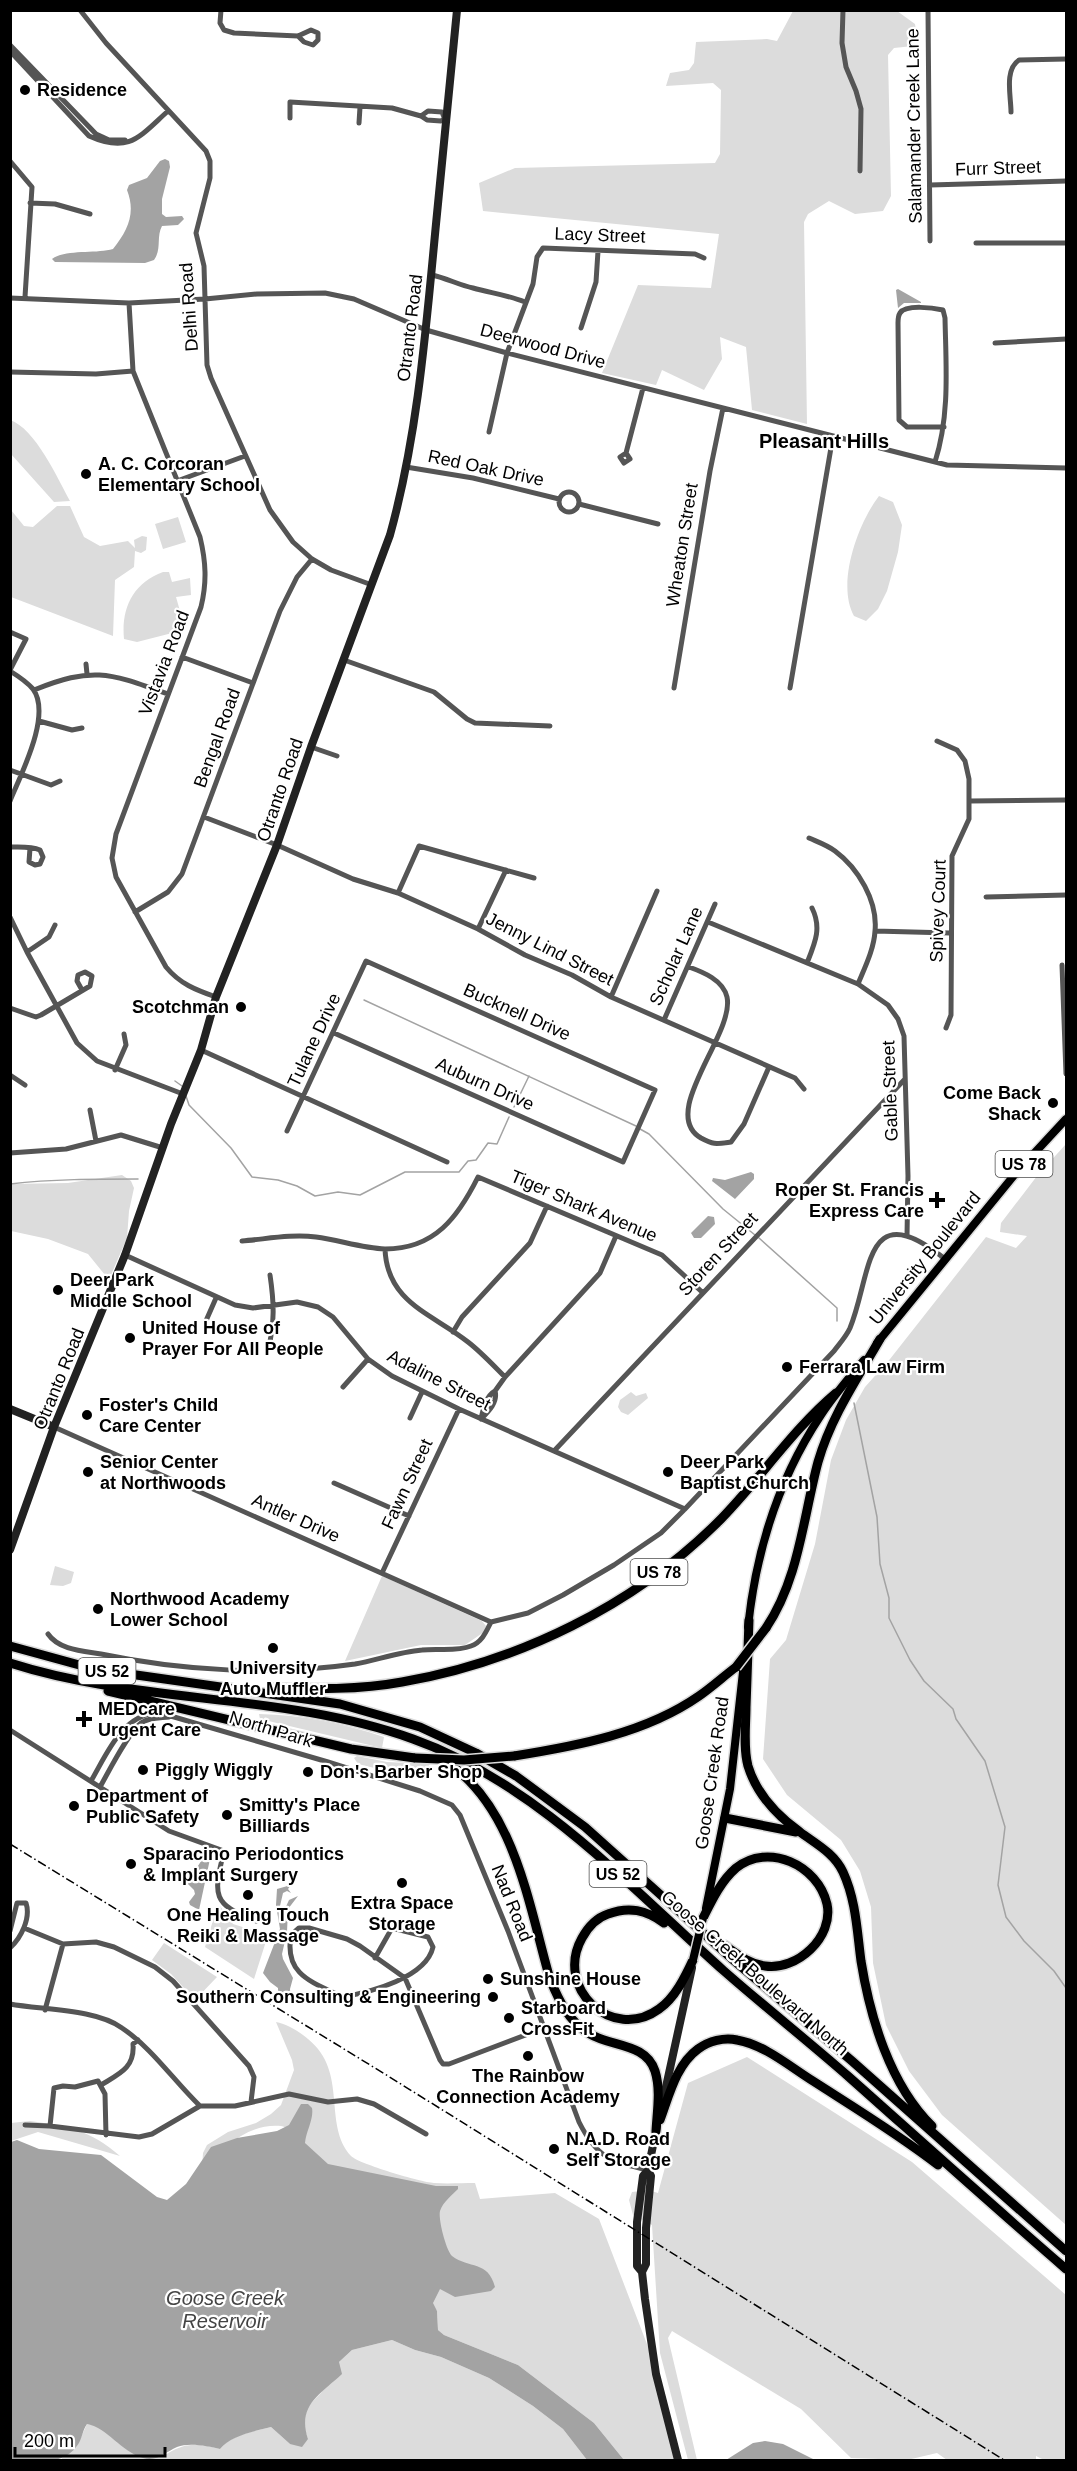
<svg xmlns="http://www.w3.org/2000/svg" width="1077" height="2471" font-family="Helvetica,sans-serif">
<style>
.green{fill:#dcdcdc}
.water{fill:#a3a3a3}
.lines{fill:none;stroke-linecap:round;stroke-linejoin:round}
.stream{stroke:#a3a3a3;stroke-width:1.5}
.primary-casing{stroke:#dbdbdb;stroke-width:11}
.highway-casing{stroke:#dbdbdb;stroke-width:12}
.street{stroke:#555;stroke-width:5}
.secondary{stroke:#222;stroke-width:8}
.primary{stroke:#000;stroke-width:8}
.highway{stroke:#000;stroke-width:9}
.rail{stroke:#000;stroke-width:1.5;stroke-dasharray:9 3 1.5 3;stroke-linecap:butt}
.primary-bridge-casing{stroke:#dbdbdb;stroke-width:11;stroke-linecap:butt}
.highway-bridge-casing{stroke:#dbdbdb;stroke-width:12;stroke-linecap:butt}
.primary-bridge{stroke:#000;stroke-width:8}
.highway-bridge{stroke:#000;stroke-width:9}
.poi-dot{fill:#000;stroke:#fff;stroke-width:2}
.labels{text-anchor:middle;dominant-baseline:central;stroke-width:4.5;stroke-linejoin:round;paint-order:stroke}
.shield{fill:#fff;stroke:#4c4c4c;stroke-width:1.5}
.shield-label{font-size:16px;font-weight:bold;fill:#000}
.poi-label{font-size:18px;font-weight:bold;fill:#000;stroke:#fff;text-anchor:start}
.street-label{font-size:18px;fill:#000;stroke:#fff}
.neighbourhood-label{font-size:20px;font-weight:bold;fill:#000;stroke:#fff}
.water-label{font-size:20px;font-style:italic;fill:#444;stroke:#fff}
</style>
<rect width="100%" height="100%" fill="#fff"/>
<path class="green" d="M793,11H897L915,24L917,37L913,46L894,48L888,55L891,196L883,211L855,214L829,201L808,214L804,222L807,424L752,410L746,347L720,337L722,359L704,390L662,370L656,385L602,373L638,285L711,288L719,234L483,211L479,183L515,168L715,163L720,154L721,90L713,83L666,86L670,73L689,70L694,63L696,42L767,39L777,41Z
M10,420C35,428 58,479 70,501L54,502L11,454Z
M879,496L893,502L902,525L898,552L887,591L878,609L866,621L854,616C836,584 858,523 879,496Z
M57,506H70L84,537L100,546L128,541L135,548L134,540L142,536L147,537L146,550L141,553L135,551L134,567L115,580L113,636L11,597V510L24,526L33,527Z
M178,517L186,542L163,549L155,524Z
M163,572H169L172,582L190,578L191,595L176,597L184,625L180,631L137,642L124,639C121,608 133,583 163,572Z
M1066,1144V2225L942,2115L909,2071L886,2025L873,1963L871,1907L860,1871L841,1840L787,1795L763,1759L770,1659L786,1640L815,1544L831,1460L846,1420L865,1387L890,1359L986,1237L1016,1248L1027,1236L1000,1232L1001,1223L1037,1176Z
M122,1175L131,1181L134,1188L129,1211L127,1238L111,1275H105L88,1254L48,1239L11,1231V1184L68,1183Z
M631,1392L636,1396L646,1393L648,1398L628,1415L621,1412L618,1407L620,1400Z
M55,1566L74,1572L71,1583L63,1586L50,1585Z
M382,1576L482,1621L486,1626L484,1632L465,1645H421L345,1661Z
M259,1714C302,1715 343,1723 384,1737L382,1748L260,1719Z
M357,1756L387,1762L430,1764L425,1771L403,1775L358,1764L354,1758Z
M220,1906L233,1924L268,1935L254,1979L205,1947L217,1907Z
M164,1943L217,1977L195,2000L171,1974L152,1960Z
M276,2022C287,2024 300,2032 308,2039C349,2072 322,2124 351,2156C359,2164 421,2182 434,2183C447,2184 462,2183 475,2183L480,2199L555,2193L599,2219L650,2352L678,2460H624L594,2423L518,2365L444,2335L438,2330L437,2311C415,2282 307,2129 281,2126C248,2123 224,2148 202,2168L203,2153L207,2145L228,2132L256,2123L271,2114L281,2105L294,2070L292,2060Z
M747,2057L912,2162L1066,2295V2460H1044L1036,2456V2460H947L937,2453L907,2460L851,2458L801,2409L672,2331L668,2338L697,2460H688L660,2353L652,2225L633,2215L629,2200L632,2192L648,2190L658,2193L688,2083Z
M30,2121C69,2127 89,2129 120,2156L38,2132L11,2141V2123Z
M392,2340L415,2350L441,2357L489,2378L533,2406L563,2429L587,2460H60L77,2446L87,2424L97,2426L162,2457C183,2443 195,2442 220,2449C230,2435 255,2431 271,2427L290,2444L308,2439L304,2427L305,2409L321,2393L339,2362L352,2350Z"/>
<path class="water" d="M165,159L169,161L170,167L162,199V214L166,217L182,216L184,219L178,225L162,226C156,237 162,249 154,260L145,263L55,262L52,259C65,249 96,254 113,249C128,230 136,213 127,190L129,185L147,178L160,161Z
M898,289L921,302V303H904L898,308L896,290Z
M751,1172L754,1174V1179L735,1199L712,1181L713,1178L725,1180Z
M708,1216L714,1217L715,1224L701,1238H694L691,1233Z
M205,1855L210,1859L199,1910L190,1905L189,1902L195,1894L194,1890L187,1883Z
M291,1885L288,1889L291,1893L287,1891L283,1893L280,1906L284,1911L289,1900L298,1896L288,1909L287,1932L282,1954L283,1959L293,1978L290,1989L291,2003L288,2004L281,1998L278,2000V1988L270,1982L263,1973L280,1929L276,1905L277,1889Z
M301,2104H308L312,2108C314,2119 306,2131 305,2143L328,2164L436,2186H458V2189C452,2195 443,2202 440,2211C438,2219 446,2250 452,2256C469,2269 488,2260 495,2287L491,2291L455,2297L440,2289L433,2303L437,2311L438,2330L444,2335L518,2365L594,2423L624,2460H587L563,2429L533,2406L489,2378L441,2357L415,2350L392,2340L352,2350L339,2362L342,2374C319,2395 297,2406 308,2439L302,2447L290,2444L271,2427C255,2431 230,2436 220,2449C208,2446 189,2442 177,2447C165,2452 158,2462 143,2458C120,2451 108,2428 87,2424C82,2431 82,2440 77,2446C62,2467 33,2461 11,2460V2142L17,2140L39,2149L101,2155L157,2197L167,2200L186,2184L211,2147L237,2138L277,2131L289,2125Z
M765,2441L783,2444L815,2460H726L753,2443Z"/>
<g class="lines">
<path class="stream" d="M364,1000L636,1126
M175,1081L182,1086
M186,1096L189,1105L231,1148L252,1177L278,1180L297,1186L315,1196L338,1192L360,1195L405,1172H459L468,1161L476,1160L488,1143L497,1144L509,1117
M514,1107L529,1076
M640,1129L649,1134L723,1209L755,1235
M10,1184C53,1179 95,1179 138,1179
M759,1238L837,1308V1321
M854,1403L877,1517L880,1564L889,1598V1618L910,1660L924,1681L953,1709L956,1719L985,1761L1005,1827L998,1885L1006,1917L1024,1941L1054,1971L1066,1988"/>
<g class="primary-casing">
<path id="primary" d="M877,1343L1016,1173L1066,1119
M748,1627C756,1551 779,1478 821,1415C834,1395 849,1378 864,1360
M706,1908L730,1789L744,1663"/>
</g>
<g class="highway-casing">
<path id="highway" d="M749,1620C748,1649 747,1678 746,1707C746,1726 743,1747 748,1766C757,1795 776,1815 800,1832C816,1844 834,1853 843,1872C856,1900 857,1931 861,1961C870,2017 890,2085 932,2126
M766,1628C799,1579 803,1518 818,1462C831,1417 857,1379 880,1339
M10,1646L94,1669L340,1704L420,1727L476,1753L516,1776L585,1827L731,1958L852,2061L1066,2251
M10,1663C141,1705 283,1692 413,1739C536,1783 628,1885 724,1971C765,2007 808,2041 849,2077C921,2141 993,2206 1066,2269
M271,1688C314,1689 359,1690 402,1682C518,1662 633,1606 717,1523C759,1481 791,1431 836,1393
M108,1691L351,1749L415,1758
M514,1756C577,1746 646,1733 699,1696C712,1687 724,1676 736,1667
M440,1758C514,1801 528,1903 550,1979C559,2001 569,2022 590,2034C612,2047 646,2043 655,2071C661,2090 657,2112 656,2131
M725,1818L796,1832
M703,1918C712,1900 721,1881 736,1868C768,1842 818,1865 827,1904C834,1937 797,1971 765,1966C749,1964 737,1954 724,1945
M664,1923C646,1910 629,1906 608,1914C596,1918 588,1927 582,1938C554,1988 612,2043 659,2009C675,1998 685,1977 693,1960
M660,2120C669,2096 676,2065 698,2049C709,2041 724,2037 737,2040C765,2045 789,2066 813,2081C855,2108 898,2134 938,2165"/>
</g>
<path class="street" d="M80,10L106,43L206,151L210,161V178L196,233L204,266L207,365L211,378L270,510L293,542L312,559L331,570L372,585
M221,10L220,23L224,30L234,33L298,36L311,30L318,33V40L313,45L304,42L298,36
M843,10L842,43L846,67L856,91L861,109L860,171
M928,10L930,241
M10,45L96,134L109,140H125
M10,51L89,136C129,154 139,137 168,111
M1011,112C1011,96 1004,70 1019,60L1066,59
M421,116L428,111L442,112L444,117
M290,118V102L392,108L421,116L427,120L441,121L447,117
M359,123L360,107
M10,161L32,187L25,297
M930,185L1066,181
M30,203L55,204L90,214
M976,243H1066
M432,275C446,278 459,285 473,288C491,293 508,295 525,302
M10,298L129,303L205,299L257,294L325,293L354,299L426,330L507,353L947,465L1066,468
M129,303L133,371L200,537C206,562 207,582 201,607L116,834L112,858L116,877L166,967C180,984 196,990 216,997
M581,328L596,282L598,251
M995,343L1066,339
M10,372L96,374L133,371
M489,432L507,353L533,284L537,257L543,248L695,254L704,258
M626,453L630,459L624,463L620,457L626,453L643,388
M935,462C950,415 946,367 945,318L943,310C934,308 906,304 900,313C898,316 898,320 898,323L899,420L907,427H944
M406,467L473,478L559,499
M177,481L245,456
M559 502a10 10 0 1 1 20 0a10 10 0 1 1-20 0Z
M579,504L658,524
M10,632L26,639L10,670
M182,657L253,683
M344,660L434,692L467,719L475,723L550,726
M86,664L87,674
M10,671C18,676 27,682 33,689C52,715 21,774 10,801
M674,688L710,471L723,408
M790,688L833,436
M34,690C94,666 109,673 168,694
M39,721L72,730L82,728
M937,741L957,750L965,761L969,779V819L952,856L951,1015L946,1028
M311,747L337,756
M10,770L51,785L60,781
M970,801L1066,800
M204,817L277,845L353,879L398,893L478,929L525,955L572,975L611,997L795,1078L804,1089
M809,838C818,842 827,845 835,851C858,868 878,901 875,931C874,949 865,967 858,984
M10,847C20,847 31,846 40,850L43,857L40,864L35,865L29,862L30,848
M398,893L419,846L534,878
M986,897L1066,895
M135,912L168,892L182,874L280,611L297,577L312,559
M10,917L27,952L77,1043L97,1061L183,1094
M708,922L858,984L888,1005L898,1019L904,1036L908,1176L907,1236
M478,929L506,870
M875,931L950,933
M27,952L49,937L55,925
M807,963C815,943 822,928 812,908
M1062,965L1066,1074
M689,967C703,972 723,980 727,997C735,1034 658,1113 701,1138C714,1145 716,1144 731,1142L744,1124L769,1067
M611,997L657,891
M10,1008L36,1017L41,1015L90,986L92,976L85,972L78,975L77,981L82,990
M664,1020L715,904
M201,1050L447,1162
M115,1070L126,1045L124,1034
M10,1075L25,1085
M90,1110L96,1141
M287,1131L366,961L655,1090L623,1162L334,1033
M10,1153L66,1149L121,1135L163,1148
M242,1241C267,1239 291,1234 316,1237C339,1240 362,1248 385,1249C435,1249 458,1217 478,1177L662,1255L702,1292
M385,1249C387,1303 433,1314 468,1342C481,1352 493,1365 505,1377
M125,1255L235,1305L253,1308L297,1302L318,1307L333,1317L368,1359L392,1376L459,1409L685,1509
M205,1323L216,1298
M453,1332L462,1317L530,1243L547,1206
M268,1350C275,1323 274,1302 270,1275
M343,1387L368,1359
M495,1391L505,1377L600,1273L616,1236
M495,1391C498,1402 489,1411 481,1419C483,1409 486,1396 495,1391Z
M410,1418L422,1392
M54,1427L491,1622
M554,1451L905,1079
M334,1483L409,1516
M382,1573L459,1409
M48,1634C59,1650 83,1651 101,1654C183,1671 272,1676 355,1664C377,1660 399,1652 422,1650C438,1648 456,1652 471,1646C482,1642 486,1632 491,1622L528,1613L563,1595L614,1565L661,1533L685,1509L834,1351C839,1344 846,1337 850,1328C872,1275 863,1193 945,1259
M10,1730L169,1831L224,1851C213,1896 212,1904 256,1921
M91,1781C108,1752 121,1717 157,1712L328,1762L420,1791L452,1805L460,1815L508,1931L579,2122C597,2158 611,2162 648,2170
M100,1787C109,1771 128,1733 141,1723C149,1717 160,1718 169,1717
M24,1928L63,1944L96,1942L114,1947L155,1967L173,1981L249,2066L254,2077L251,2102
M10,1931L17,1903H26C31,1918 21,1938 10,1948
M375,1958L392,1928L428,1937L433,1947C426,1978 370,1992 343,1997C312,1982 284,1975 291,1935L299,1928H309L347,1939L360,1946L405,1978L440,2060L443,2064H449L544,2028
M10,2004C43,2010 96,2009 122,2028C152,2048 174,2081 200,2106H235L289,2094L328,2102L357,2099L374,2104L426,2134
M45,2010L63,1944
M101,2085C119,2074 135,2068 133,2044L138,2040
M25,2125L50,2126L139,2137L152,2134L200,2106
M50,2126L54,2088L63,2086L75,2087L98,2081L105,2094L106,2135"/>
<path class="secondary" d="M10,1409L54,1427
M10,1550L54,1427L125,1255L171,1124L201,1050L216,997L277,845L311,747L390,535C418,434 426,328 436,224C443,153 450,82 457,10
M662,2105L692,1968
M648,2170L651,2176L646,2228V2264L642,2272L645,2299L656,2374L678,2460
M642,2272L637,2266V2222L643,2176L648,2170L657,2126"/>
<use href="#primary" class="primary"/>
<use href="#highway" class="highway"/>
<path class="rail" d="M10,1844L388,2076L1004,2460"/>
<g class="primary-bridge-casing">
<path id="primary-bridge" d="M693,1960L703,1918"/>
</g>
<g class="highway-bridge-casing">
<path id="highway-bridge" d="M736,1667L766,1628
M415,1758L464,1760L514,1756"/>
</g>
<use href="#primary-bridge" class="primary-bridge"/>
<use href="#highway-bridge" class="highway-bridge"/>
</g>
<g class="poi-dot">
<circle cx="25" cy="90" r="6"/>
<circle cx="86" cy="474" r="6"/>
<circle cx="241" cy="1007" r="6"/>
<circle cx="1053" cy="1103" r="6"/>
<path d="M934 1191h6v6h6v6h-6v6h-6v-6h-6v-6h6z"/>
<circle cx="58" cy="1290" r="6"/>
<circle cx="130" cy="1338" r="6"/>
<circle cx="787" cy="1367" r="6"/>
<circle cx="87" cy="1415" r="6"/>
<circle cx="88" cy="1472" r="6"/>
<circle cx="668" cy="1472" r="6"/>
<circle cx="98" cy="1609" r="6"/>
<circle cx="273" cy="1648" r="6"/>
<path d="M81 1710h6v6h6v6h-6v6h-6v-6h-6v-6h6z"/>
<circle cx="143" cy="1770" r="6"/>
<circle cx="308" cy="1772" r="6"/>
<circle cx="74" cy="1806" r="6"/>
<circle cx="227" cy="1815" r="6"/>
<circle cx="131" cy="1864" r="6"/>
<circle cx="402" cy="1883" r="6"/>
<circle cx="248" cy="1895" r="6"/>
<circle cx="488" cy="1979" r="6"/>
<circle cx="493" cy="1997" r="6"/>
<circle cx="509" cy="2018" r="6"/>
<circle cx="528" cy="2056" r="6"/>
<circle cx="554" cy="2149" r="6"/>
</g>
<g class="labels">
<g class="shield">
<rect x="995.5" y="1151" width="57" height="26" rx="4.5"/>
<rect x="630.5" y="1559" width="57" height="26" rx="4.5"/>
<rect x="78.5" y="1658" width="57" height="26" rx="4.5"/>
<rect x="589.5" y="1861" width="57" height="26" rx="4.5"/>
</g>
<g class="shield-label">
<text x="1024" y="1164">US 78</text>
<text x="659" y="1572">US 78</text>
<text x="107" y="1671">US 52</text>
<text x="618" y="1874">US 52</text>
</g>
<g class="poi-label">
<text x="37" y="90">Residence</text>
<text x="98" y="464">A. C. Corcoran<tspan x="98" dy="21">Elementary School</tspan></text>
<text x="229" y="1007" text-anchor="end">Scotchman</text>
<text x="1041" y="1093" text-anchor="end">Come Back<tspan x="1041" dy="21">Shack</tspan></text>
<text x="924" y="1190" text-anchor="end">Roper St. Francis<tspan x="924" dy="21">Express Care</tspan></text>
<text x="70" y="1280">Deer Park<tspan x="70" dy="21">Middle School</tspan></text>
<text x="142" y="1328">United House of<tspan x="142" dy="21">Prayer For All People</tspan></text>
<text x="799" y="1367">Ferrara Law Firm</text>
<text x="99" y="1405">Foster's Child<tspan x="99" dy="21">Care Center</tspan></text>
<text x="100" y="1462">Senior Center<tspan x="100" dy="21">at Northwoods</tspan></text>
<text x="680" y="1462">Deer Park<tspan x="680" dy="21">Baptist Church</tspan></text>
<text x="110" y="1599">Northwood Academy<tspan x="110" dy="21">Lower School</tspan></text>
<text x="273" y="1668" text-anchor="middle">University<tspan x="273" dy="21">Auto Muffler</tspan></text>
<text x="98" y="1709">MEDcare<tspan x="98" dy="21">Urgent Care</tspan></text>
<text x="155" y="1770">Piggly Wiggly</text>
<text x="320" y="1772">Don's Barber Shop</text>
<text x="86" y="1796">Department of<tspan x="86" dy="21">Public Safety</tspan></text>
<text x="239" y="1805">Smitty's Place<tspan x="239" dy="21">Billiards</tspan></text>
<text x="143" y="1854">Sparacino Periodontics<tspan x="143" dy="21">&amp; Implant Surgery</tspan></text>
<text x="402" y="1903" text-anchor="middle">Extra Space<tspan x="402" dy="21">Storage</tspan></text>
<text x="248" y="1915" text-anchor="middle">One Healing Touch<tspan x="248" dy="21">Reiki &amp; Massage</tspan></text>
<text x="500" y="1979">Sunshine House</text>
<text x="481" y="1997" text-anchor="end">Southern Consulting &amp; Engineering</text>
<text x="521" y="2008">Starboard<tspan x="521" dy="21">CrossFit</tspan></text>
<text x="528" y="2076" text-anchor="middle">The Rainbow<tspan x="528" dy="21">Connection Academy</tspan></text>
<text x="566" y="2139">N.A.D. Road<tspan x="566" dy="21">Self Storage</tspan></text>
</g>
<g class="street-label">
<text transform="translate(914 126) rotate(-91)">Salamander Creek Lane</text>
<text transform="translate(998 168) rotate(-2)">Furr Street</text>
<text transform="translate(600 235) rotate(2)">Lacy Street</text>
<text transform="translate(189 307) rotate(-94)">Delhi Road</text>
<text transform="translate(410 328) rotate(-83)">Otranto Road</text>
<text transform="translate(543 346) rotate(15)">Deerwood Drive</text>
<text transform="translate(486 468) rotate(12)">Red Oak Drive</text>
<text transform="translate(682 545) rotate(-81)">Wheaton Street</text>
<text transform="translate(164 663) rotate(-69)">Vistavia Road</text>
<text transform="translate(217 738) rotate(-70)">Bengal Road</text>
<text transform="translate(280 790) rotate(-71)">Otranto Road</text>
<text transform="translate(938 911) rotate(-88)">Spivey Court</text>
<text transform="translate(550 949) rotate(27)">Jenny Lind Street</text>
<text transform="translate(676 956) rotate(-66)">Scholar Lane</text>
<text transform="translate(517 1012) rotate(24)">Bucknell Drive</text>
<text transform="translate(314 1040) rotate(-65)">Tulane Drive</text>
<text transform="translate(485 1084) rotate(24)">Auburn Drive</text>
<text transform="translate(890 1091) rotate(-92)">Gable Street</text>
<text transform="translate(584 1206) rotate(23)">Tiger Shark Avenue</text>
<text transform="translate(718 1254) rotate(-47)">Storen Street</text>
<text transform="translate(925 1258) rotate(-51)">University Boulevard</text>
<text transform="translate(59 1379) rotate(-68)">Otranto Road</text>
<text transform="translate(439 1380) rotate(27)">Adaline Street</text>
<text transform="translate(407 1484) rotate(-65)">Fawn Street</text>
<text transform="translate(296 1518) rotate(24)">Antler Drive</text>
<text transform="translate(271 1729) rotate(17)">North Park</text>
<text transform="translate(712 1773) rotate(-82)">Goose Creek Road</text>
<text transform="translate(512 1903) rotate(68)">Nad Road</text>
<text transform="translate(755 1973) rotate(41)">Goose Creek Boulevard North</text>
</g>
<g class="neighbourhood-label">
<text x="824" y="441">Pleasant Hills</text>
</g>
<g class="water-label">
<text x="225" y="2298">Goose Creek<tspan x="225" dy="23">Reservoir</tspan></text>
</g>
</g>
<rect width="1077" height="2471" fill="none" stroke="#000000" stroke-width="24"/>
<path d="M15 2447v9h150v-9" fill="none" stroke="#000000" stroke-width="3"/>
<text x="24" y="2447" font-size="18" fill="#000000" stroke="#ffffff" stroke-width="4.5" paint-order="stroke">200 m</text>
</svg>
